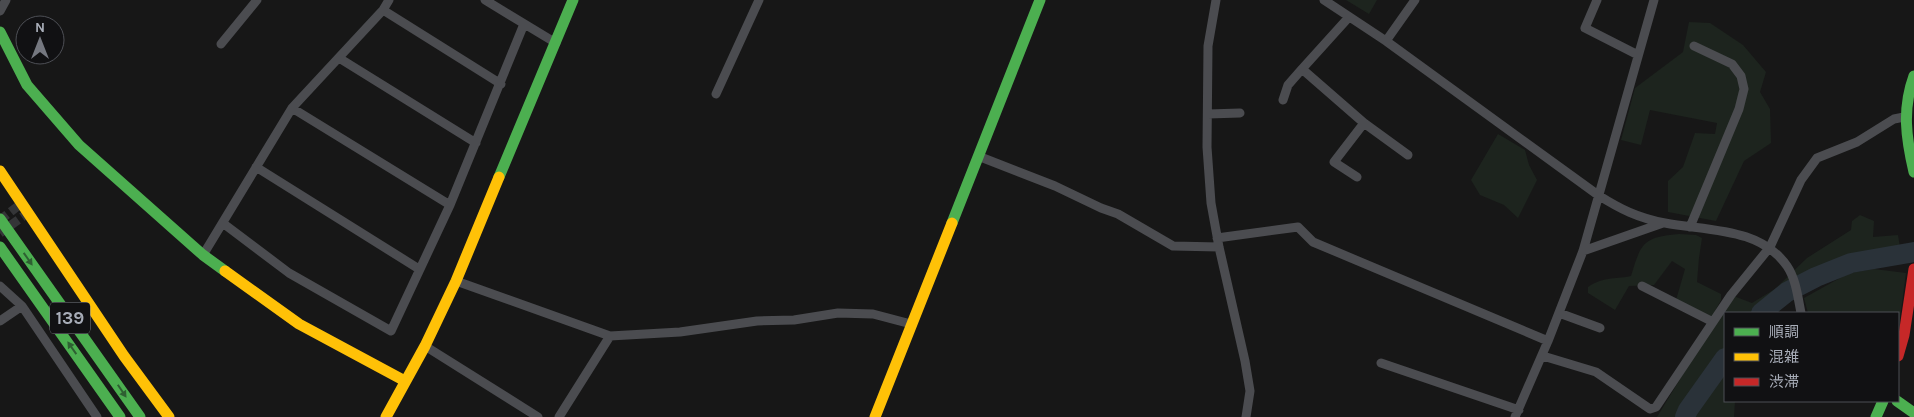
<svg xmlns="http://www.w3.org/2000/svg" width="1914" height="417" font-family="Karla,'Noto Sans JP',sans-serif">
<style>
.green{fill:#1d241e}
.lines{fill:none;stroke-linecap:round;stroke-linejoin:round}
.river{stroke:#2a3239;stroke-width:20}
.street-tunnel{stroke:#343537;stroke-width:9;stroke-dasharray:9 4.5;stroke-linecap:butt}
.street{stroke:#4b4c50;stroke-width:9}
.fast{stroke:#4caf50;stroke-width:11}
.slow{stroke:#ffc107;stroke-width:11}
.jam{stroke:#c62828;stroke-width:11}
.oneway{fill:#2e6032}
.labels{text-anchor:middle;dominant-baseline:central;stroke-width:4;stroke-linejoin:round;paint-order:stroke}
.shield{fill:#111113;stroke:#7b7e86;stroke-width:1}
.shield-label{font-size:18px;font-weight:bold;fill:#a8adb8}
</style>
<rect width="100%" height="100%" fill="#171717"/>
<path class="green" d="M1346,0H1377L1369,14Z
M1689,22L1710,23L1743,45L1766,72L1760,92L1770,109L1771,143L1744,161L1716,221L1668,212V181L1683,167L1695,133L1715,134L1717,123L1650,110L1641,145L1621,140L1635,88L1683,52Z
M1498,134L1525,150L1529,165L1537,180L1518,218L1504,205L1480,195L1471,180Z
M1860,215L1874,221L1873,237L1898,235L1902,260L1851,258L1772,305L1771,313H1725V401H1735L1734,417H1657L1731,295L1752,303L1775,289L1807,258L1851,230L1852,221Z
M1679,234L1696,235L1702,238L1699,258L1697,282L1721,294V300L1711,319L1676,300L1685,269L1672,261L1654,285L1629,286L1615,310L1588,293V287C1605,276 1612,280 1631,276C1641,243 1643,237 1679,234Z
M1874,269L1906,273L1898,333V313H1808L1804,298L1849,273Z"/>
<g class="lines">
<path class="river" d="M1761,313L1787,292L1816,277L1851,263L1914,252
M1685,417L1688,410L1725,358"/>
<path class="street-tunnel" d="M0,220L22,203
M0,233L29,212"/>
<path class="street" d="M485,0L556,43
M1216,0L1208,46L1207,147L1211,203L1219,247L1245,361L1250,391L1246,417
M1324,0L1386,41L1598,195C1620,209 1638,218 1665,223C1707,231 1760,227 1787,266C1796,279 1798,298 1801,313
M1597,0L1585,28L1638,55
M383,10L501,84
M0,11L6,0
M1349,17L1302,69L1364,123L1408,155
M1386,41L1415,0
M221,44L257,0
M339,58L476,143
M716,94L759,0
M1283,100L1288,85L1302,69
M292,108L450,205
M1208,114L1240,113
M978,156L1055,186L1101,208L1118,214L1173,246L1219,247
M256,167L419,269
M1357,177L1334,162L1364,123
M224,224L289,273L391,331L450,205L524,24
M1690,227L1739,109L1744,89L1741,76L1732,64L1694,46
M1217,238L1298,227L1313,242L1548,341
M1583,251L1663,223
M203,255L292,108L383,10L389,0
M456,281L610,336L680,332L757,321L794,320L838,313L873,314L911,324
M0,286L22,306L97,417
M1642,286L1713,322
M1559,313L1600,328
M0,321L22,306
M425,346L538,417
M1543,356L1596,372L1650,409L1656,407L1731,295L1770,247L1801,180L1817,158L1857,142L1894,119L1904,117
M1381,363L1519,410
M559,417L610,336
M1515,417L1548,341L1583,251L1654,0"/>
<path class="fast" d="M0,32L27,85L79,145L203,255L225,271
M1914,76C1902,109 1906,138 1914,172
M499,177L573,0
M0,219L140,417
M952,223L1040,0
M0,247L120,417
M1897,401L1914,413
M1876,417L1883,401"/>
<path class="slow" d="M0,171L124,356L169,417
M225,271L299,324L405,381
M386,417L425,346L456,281L499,177
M875,417L952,223"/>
<path class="jam" d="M1898,356L1904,335L1914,269"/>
</g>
<defs><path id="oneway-solid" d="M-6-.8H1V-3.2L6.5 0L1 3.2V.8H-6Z" transform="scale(1.25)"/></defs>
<g class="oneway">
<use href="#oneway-solid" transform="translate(28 259) rotate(55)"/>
<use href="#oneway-solid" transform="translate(72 348) rotate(-125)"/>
<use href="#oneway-solid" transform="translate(122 391) rotate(56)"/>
</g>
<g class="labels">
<rect class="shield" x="50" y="302.5" width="40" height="31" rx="4"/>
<g class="shield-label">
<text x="70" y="318">139</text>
</g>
</g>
<rect x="1724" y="312" width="175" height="90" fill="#111113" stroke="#4d4f55"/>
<rect x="1734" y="328" width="25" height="8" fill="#4caf50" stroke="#4d4f55"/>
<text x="1769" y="337" font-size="15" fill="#a8adb8">順調</text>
<rect x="1734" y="353" width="25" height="8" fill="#ffc107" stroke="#4d4f55"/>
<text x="1769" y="362" font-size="15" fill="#a8adb8">混雑</text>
<rect x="1734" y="378" width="25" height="8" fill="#c62828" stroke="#4d4f55"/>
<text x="1769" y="387" font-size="15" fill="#a8adb8">渋滞</text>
<g transform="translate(40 40)"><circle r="24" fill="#111113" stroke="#4d4f55"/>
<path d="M0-4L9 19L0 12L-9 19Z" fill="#757880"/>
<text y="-8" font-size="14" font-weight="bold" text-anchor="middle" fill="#a8adb8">N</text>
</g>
</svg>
